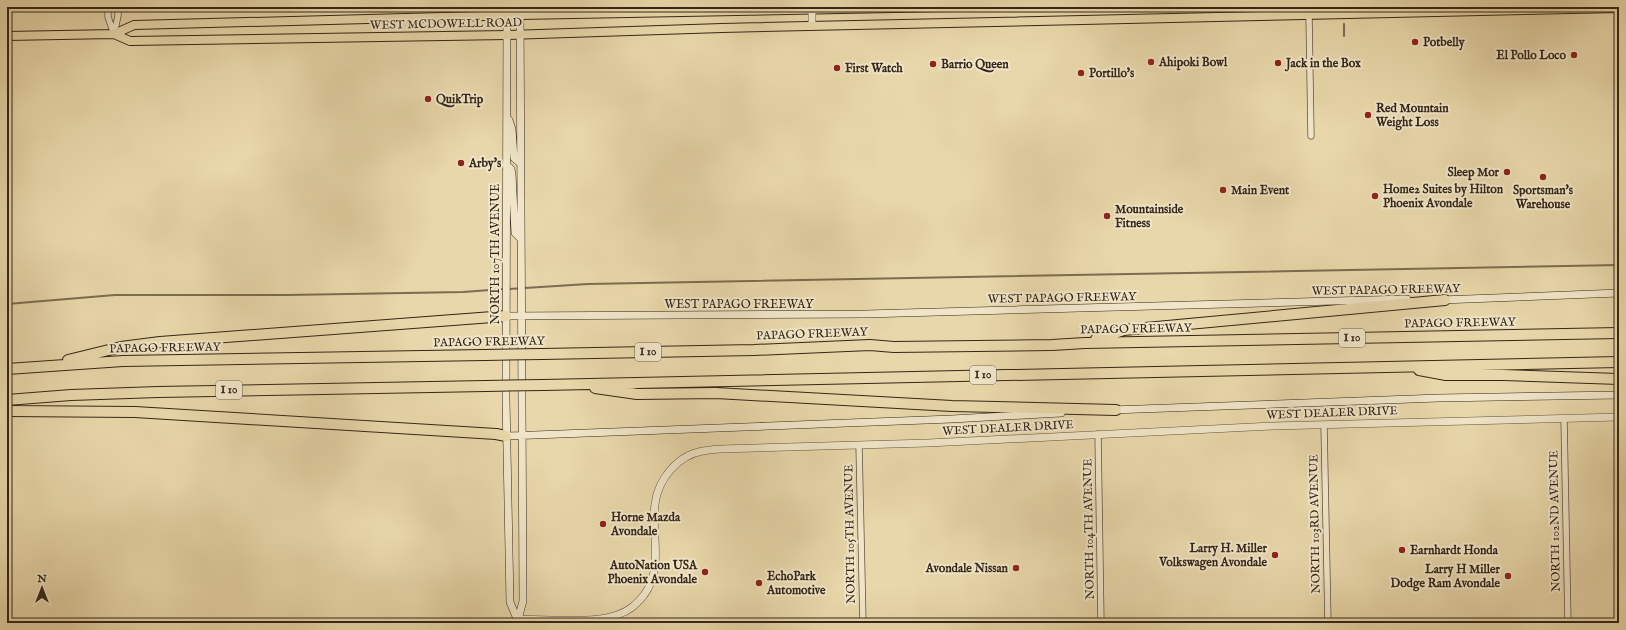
<svg xmlns="http://www.w3.org/2000/svg" width="1626" height="630" font-family="'IM FELL English',serif">
<style>
.lines{fill:none;stroke-linecap:round;stroke-linejoin:round}
.stream{stroke:#7b6c53;stroke-width:2}
.minor-casing{stroke:#61523d;stroke-width:7}
.tertiary-casing{stroke:#61523d;stroke-width:8}
.secondary-casing{stroke:#342619;stroke-width:8}
.primary-casing{stroke:#342619;stroke-width:10}
.motorway-casing{stroke:#342619;stroke-width:12}
.minor{stroke:#f0e5c8;stroke-width:5.5}
.tertiary{stroke:#f0e5c8;stroke-width:7}
.secondary{stroke:#f0e5c8;stroke-width:7}
.primary{stroke:#e8d7aa;stroke-width:8}
.motorway{stroke:#e8d7aa;stroke-width:10}
.motorway-bridge-casing{stroke:#342619;stroke-width:12;stroke-linecap:butt}
.motorway-bridge{stroke:#e8d7aa;stroke-width:10}
.poi-dot{fill:#8f2418;stroke:#f0e5c8;stroke-width:1.5}
.labels{text-anchor:middle;dominant-baseline:central;stroke-width:4;stroke-linejoin:round;paint-order:stroke}
.shield{fill:#f0e5c8;stroke:#6c5f4e;stroke-width:1}
.shield-label{font-size:11px;font-weight:bold;fill:#342619}
.street-label{font-size:12px;fill:#342619;stroke:#f0e5c8}
.poi-label{font-size:12px;font-weight:bold;fill:#342619;stroke:#f0e5c8;text-anchor:start}
</style>
<rect width="100%" height="100%" fill="#e8d7aa"/>
<filter id="stains"><feTurbulence type="fractalNoise" baseFrequency=".005" numOctaves="4"/><feColorMatrix values="0 0 0 0 .2 0 0 0 0 .09 0 0 0 0 .02 0 0 0 .5 -.17"/></filter>
<radialGradient id="worn" r=".72"><stop offset=".6" stop-color="#630" stop-opacity="0"/><stop offset="1" stop-color="#630" stop-opacity=".3"/></radialGradient>
<g class="lines">
<path class="stream" d="M1344,24V36
M509,289L588,284L1619,265
M7,304L115,295H288L463,292L504,289"/>
<g class="minor-casing">
<path id="minor" d="M108,7V17L114,34
M1309,15L1311,136
M114,34L118,16V7
M1564,419L1568,623
M1324,425L1328,623
M1098,434L1101,623
M859,445L863,623"/>
</g>
<g class="tertiary-casing">
<path id="tertiary" d="M812,26V7
M517,619C545,619 592,624 617,615C629,611 636,605 644,595C664,568 651,535 655,504C658,479 678,455 703,451C709,450 715,449 721,449L928,443L1273,426L1619,417"/>
</g>
<g class="secondary-casing">
<path id="secondary" d="M507,7L506,399L510,602L517,619
M509,120L512,129L514,158L520,163
M506,164L511,169L512,174L515,233L520,238
M1441,300L1619,293
M506,316L866,314L1407,299
M1112,410L1439,398L1619,395
M506,436L952,419L1061,413
M517,623L523,601L520,7"/>
</g>
<g class="primary-casing">
<path id="primary" d="M114,34L130,41L507,35L722,28L1619,8
M7,36L114,34L134,25L520,15L946,7"/>
</g>
<g class="motorway-casing">
<path id="motorway" d="M1096,339L1124,330L1445,300
M542,354L754,350L870,345L894,347L1052,345L1085,343L1619,333
M68,360L121,347L160,342L506,316
M7,369L123,361L485,355
M1419,370L1446,375H1503L1619,379
M543,385L1619,362
M595,388L637,394L716,393L952,406L1116,410
M7,400L71,395L158,392L486,386
M7,411L135,412L496,434L506,436"/>
</g>
<use href="#minor" class="minor"/>
<use href="#tertiary" class="tertiary"/>
<use href="#secondary" class="secondary"/>
<use href="#primary" class="primary"/>
<use href="#motorway" class="motorway"/>
<g class="motorway-bridge-casing">
<path id="motorway-bridge" d="M485,355L542,354
M486,386L543,385"/>
</g>
<use href="#motorway-bridge" class="motorway-bridge"/>
</g>
<g class="poi-dot">
<circle cx="1415" cy="42" r="4"/>
<circle cx="1574" cy="55" r="4"/>
<circle cx="1151" cy="62" r="4"/>
<circle cx="1278" cy="63" r="4"/>
<circle cx="933" cy="64" r="4"/>
<circle cx="837" cy="68" r="4"/>
<circle cx="1081" cy="73" r="4"/>
<circle cx="428" cy="99" r="4"/>
<circle cx="1368" cy="115" r="4"/>
<circle cx="461" cy="163" r="4"/>
<circle cx="1507" cy="172" r="4"/>
<circle cx="1543" cy="177" r="4"/>
<circle cx="1223" cy="190" r="4"/>
<circle cx="1375" cy="196" r="4"/>
<circle cx="1107" cy="216" r="4"/>
<circle cx="603" cy="524" r="4"/>
<circle cx="1402" cy="550" r="4"/>
<circle cx="1275" cy="555" r="4"/>
<circle cx="1016" cy="568" r="4"/>
<circle cx="705" cy="572" r="4"/>
<circle cx="1508" cy="576" r="4"/>
<circle cx="759" cy="583" r="4"/>
</g>
<g class="labels">
<g class="shield">
<rect x="1339" y="329" width="26" height="18" rx="3"/>
<rect x="635" y="343" width="26" height="18" rx="3"/>
<rect x="970" y="366" width="26" height="18" rx="3"/>
<rect x="216" y="381" width="26" height="18" rx="3"/>
</g>
<g class="shield-label">
<text x="1352" y="338">I 10</text>
<text x="648" y="352">I 10</text>
<text x="983" y="375">I 10</text>
<text x="229" y="390">I 10</text>
</g>
<g class="street-label">
<text transform="translate(446 24) rotate(-1)">WEST MCDOWELL ROAD</text>
<text transform="translate(495 254) rotate(-90)">NORTH 107TH AVENUE</text>
<text transform="translate(1386 290) rotate(-1)">WEST PAPAGO FREEWAY</text>
<text transform="translate(1062 298) rotate(-1)">WEST PAPAGO FREEWAY</text>
<text x="739" y="304">WEST PAPAGO FREEWAY</text>
<text transform="translate(1460 323) rotate(-1)">PAPAGO FREEWAY</text>
<text transform="translate(1136 329) rotate(-1)">PAPAGO FREEWAY</text>
<text transform="translate(812 334) rotate(-2)">PAPAGO FREEWAY</text>
<text transform="translate(489 342) rotate(-1)">PAPAGO FREEWAY</text>
<text transform="translate(165 348) rotate(-1)">PAPAGO FREEWAY</text>
<text transform="translate(1332 413) rotate(-2)">WEST DEALER DRIVE</text>
<text transform="translate(1008 428) rotate(-3)">WEST DEALER DRIVE</text>
<text transform="translate(1555 521) rotate(-91)">NORTH 102ND AVENUE</text>
<text transform="translate(1315 524) rotate(-91)">NORTH 103RD AVENUE</text>
<text transform="translate(1089 529) rotate(-91)">NORTH 104TH AVENUE</text>
<text transform="translate(850 534) rotate(-91)">NORTH 105TH AVENUE</text>
</g>
<g class="poi-label">
<text x="1423" y="42">Potbelly</text>
<text x="1566" y="55" text-anchor="end">El Pollo Loco</text>
<text x="1159" y="62">Ahipoki Bowl</text>
<text x="1286" y="63">Jack in the Box</text>
<text x="941" y="64">Barrio Queen</text>
<text x="845" y="68">First Watch</text>
<text x="1089" y="73">Portillo's</text>
<text x="436" y="99">QuikTrip</text>
<text x="1376" y="108">Red Mountain<tspan x="1376" dy="14">Weight Loss</tspan></text>
<text x="469" y="163">Arby's</text>
<text x="1499" y="172" text-anchor="end">Sleep Mor</text>
<text x="1383" y="189">Home2 Suites by Hilton<tspan x="1383" dy="14">Phoenix Avondale</tspan></text>
<text x="1231" y="190">Main Event</text>
<text x="1543" y="190" text-anchor="middle">Sportsman's<tspan x="1543" dy="14">Warehouse</tspan></text>
<text x="1115" y="209">Mountainside<tspan x="1115" dy="14">Fitness</tspan></text>
<text x="611" y="517">Horne Mazda<tspan x="611" dy="14">Avondale</tspan></text>
<text x="1267" y="548" text-anchor="end">Larry H. Miller<tspan x="1267" dy="14">Volkswagen Avondale</tspan></text>
<text x="1410" y="550">Earnhardt Honda</text>
<text x="697" y="565" text-anchor="end">AutoNation USA<tspan x="697" dy="14">Phoenix Avondale</tspan></text>
<text x="1008" y="568" text-anchor="end">Avondale Nissan</text>
<text x="1500" y="569" text-anchor="end">Larry H Miller<tspan x="1500" dy="14">Dodge Ram Avondale</tspan></text>
<text x="767" y="576">EchoPark<tspan x="767" dy="14">Automotive</tspan></text>
</g>
</g>
<rect width="1626" height="630" fill="none" stroke="#e8d7aa" stroke-width="24"/>
<rect x="8" y="8" width="1610" height="614" fill="none" stroke="#342619" stroke-width="2"/>
<rect x="12" y="12" width="1602" height="606" fill="none" stroke="#342619"/>
<g transform="translate(42 588)" stroke="#f0e5c8" stroke-width="3" paint-order="stroke">
<path d="M0-3L7 15L0 10L-7 15Z" fill="#342619"/>
<text y="-6" font-size="11" font-weight="bold" text-anchor="middle" fill="#342619">N</text>
</g>
<rect width="100%" height="100%" filter="url(#stains)"/>
<rect width="100%" height="100%" fill="url(#worn)"/>
</svg>
